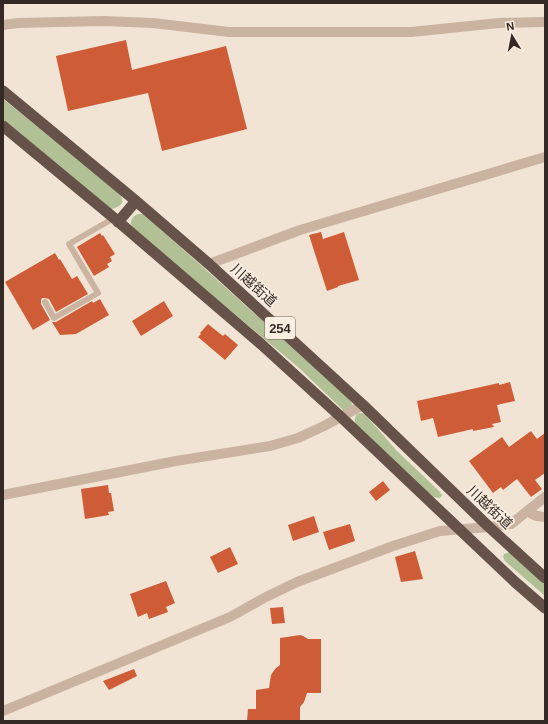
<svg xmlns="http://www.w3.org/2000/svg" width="548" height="724" font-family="Helvetica,'Noto Sans JP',sans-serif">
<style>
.green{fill:#b2c195}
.building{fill:#ce5c37}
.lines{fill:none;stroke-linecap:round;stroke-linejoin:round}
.service{stroke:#cab4a1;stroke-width:6}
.minor{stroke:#cab4a1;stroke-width:10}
.tertiary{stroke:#cab4a1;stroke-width:10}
.trunk{stroke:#665248;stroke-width:11}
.labels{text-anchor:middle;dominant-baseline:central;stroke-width:3.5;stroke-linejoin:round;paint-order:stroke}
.shield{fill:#faeee1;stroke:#6f645d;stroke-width:1}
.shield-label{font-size:13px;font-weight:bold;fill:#342924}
.street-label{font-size:14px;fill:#342924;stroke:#faeee1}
</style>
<rect width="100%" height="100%" fill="#f2e4d5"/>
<path class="green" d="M3,99L117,191C126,200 123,207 111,209L3,119Z
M138,214H143C213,275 281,338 350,400L352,404L351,407L343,410L299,368L249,326L134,230C129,223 130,218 138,214Z
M361,413L365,414L396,450L439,491L442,495L441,497L439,498L434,497L423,489L357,425C354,421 354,419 357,414Z
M510,552L513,554L545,585V596L505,561L503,557L504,554Z"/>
<path class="building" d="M126,40L132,70L226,46L247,129L162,151L148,93L68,111L56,56Z
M321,232L323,239L344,232L359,280L338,286V287L327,291L309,235Z
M100,233L102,236L103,235L115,254L110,257L112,261L107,264L109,267L94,276L77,247Z
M55,253L59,260L60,259L72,279L77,276L88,294L56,312L49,299L45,298H42L41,300V304L50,320L33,330L5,282Z
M100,299L109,315L76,334L60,335L52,322H56L92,301L93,303Z
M164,301L173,316L141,336L132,321Z
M208,324L223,336L225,334L238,345L225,360L198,337L201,334L200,333Z
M510,382L515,401L497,405L501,422L492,424L494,427L473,431V429L438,437L433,418L421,421L417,401L499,383V385Z
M531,431L537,439L545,433V473L535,480L542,489L531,497L517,479L503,490L501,487L493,493L469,461L502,437L509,447Z
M383,481L390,490L376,501L369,492Z
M108,485L109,493H111L114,511L108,512L109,515L85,519L81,489Z
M314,516L319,532L293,541L288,525Z
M350,524L355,541L329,550L323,532Z
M230,547L238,564L218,573L210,557Z
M415,551L423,579L401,582L395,557Z
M166,581L175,603L166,607L168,612L149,619L147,613L138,617L130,594Z
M283,607L285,623L272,624L270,608Z
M300,635L303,636L308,639H321V693H307L304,702L300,707V721H247L248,709H256V690L269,688L271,675L275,669L280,665V638Z
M134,669L137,676L109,690L103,681Z"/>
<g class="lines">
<path class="service" d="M45,302L54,318L98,293L69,244L114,218"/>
<path class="minor" d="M3,25L18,23L103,21L153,23L229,32H411L499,23L545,22
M209,264L300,230L545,157
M3,495L176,461L270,446L298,438L324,426L363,405
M528,511C532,516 538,516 545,517"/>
<path class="tertiary" d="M3,711L230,617L266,597L297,582L393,546L440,531L489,527L511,524L545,497"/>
<path class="trunk" d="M3,91L136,201L209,264L363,405L489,527L545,578
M3,126L114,218L261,344L341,417L515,582L545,608
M118,222L136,201"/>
</g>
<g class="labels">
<rect class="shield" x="265" y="317" width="30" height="22" rx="3"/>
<g class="shield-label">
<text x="280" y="328">254</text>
</g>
<g class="street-label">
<text transform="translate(254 285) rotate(42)">川越街道</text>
<text transform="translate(490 507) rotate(43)">川越街道</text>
</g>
</g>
<rect width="548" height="724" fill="none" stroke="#342924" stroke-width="8"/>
<g transform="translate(512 36) rotate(350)" stroke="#faeee1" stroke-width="3" paint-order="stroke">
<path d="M0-3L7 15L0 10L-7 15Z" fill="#342924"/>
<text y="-6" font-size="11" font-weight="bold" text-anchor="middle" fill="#342924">N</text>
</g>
</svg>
